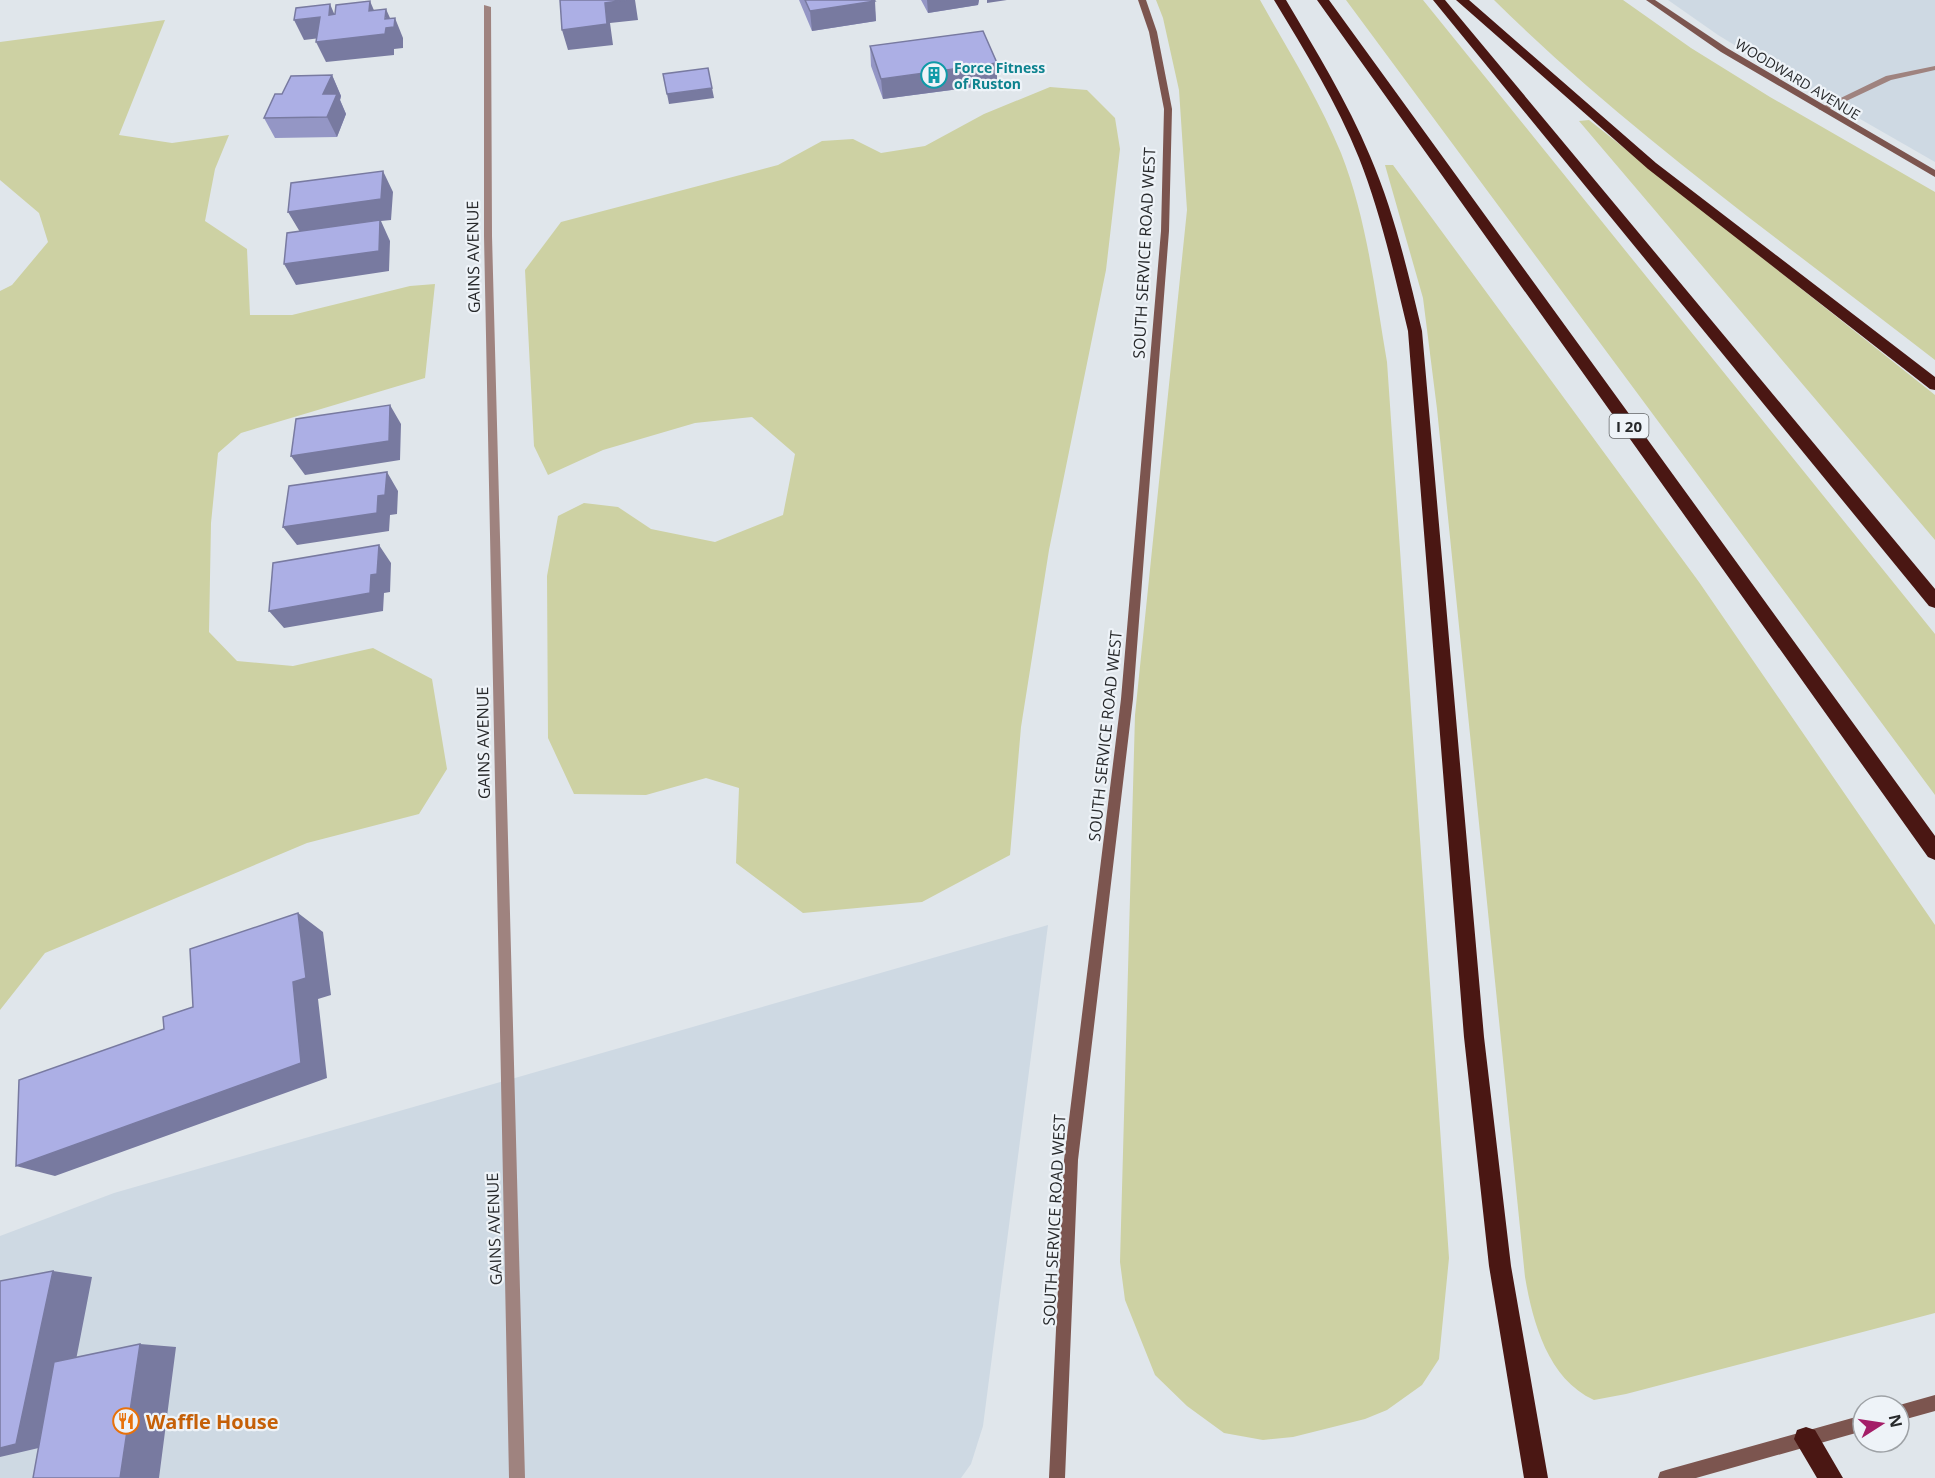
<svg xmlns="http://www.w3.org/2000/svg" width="1935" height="1478" font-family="'Open Sans',sans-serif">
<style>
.built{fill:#ced9e3}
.green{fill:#cdd1a3}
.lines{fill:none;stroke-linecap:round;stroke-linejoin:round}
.service{fill:#9f837f;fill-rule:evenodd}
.minor{fill:#9f837f;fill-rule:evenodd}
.secondary{fill:#7c554f;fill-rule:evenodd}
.motorway{fill:#4a1713;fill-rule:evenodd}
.wall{fill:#9496c5}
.shaded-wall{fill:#787aa0}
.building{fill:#acafe5;stroke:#787aa0;stroke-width:1.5}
.labels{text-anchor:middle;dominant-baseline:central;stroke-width:4.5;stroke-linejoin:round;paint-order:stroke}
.far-culture-label{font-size:14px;font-weight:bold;fill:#0d838f;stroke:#eef3f8;text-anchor:start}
.far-street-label{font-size:14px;fill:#27292b;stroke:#eef3f8}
.shield{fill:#eef3f8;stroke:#636668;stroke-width:1.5}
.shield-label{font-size:15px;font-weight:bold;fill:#27292b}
.street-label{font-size:16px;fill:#27292b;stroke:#eef3f8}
.near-food-label{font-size:20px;font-weight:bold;fill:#c56008;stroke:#eef3f8;text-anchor:start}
</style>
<rect width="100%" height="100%" fill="#e0e6eb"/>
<path class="built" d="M1668,0H1935V162L1787,77L1718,35Z
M1048,925L983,1426L971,1464L961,1478H0V1236L114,1193Z"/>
<path class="green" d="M1156,0H1260C1288,50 1319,99 1341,153C1367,219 1375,292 1387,362L1449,1258L1439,1359L1422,1385L1387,1410L1365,1419L1293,1437L1263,1440L1224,1433L1187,1406L1155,1375L1125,1300L1120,1262L1135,715L1187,210L1179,90L1163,18Z
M1346,0H1423L1935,634V795Z
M1494,0H1623L1691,48L1770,97L1935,192V360C1786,244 1629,133 1494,0Z
M165,20L119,135L172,143L229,135L215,169L205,221L247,249L250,315H292L410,286L435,284L425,378L241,433L218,453L211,523L209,632L237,661L293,666L373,648L432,679L447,769L419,814L307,843L45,953L0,1010V291L12,285L48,242L39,213L0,180V42Z
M1050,87L1087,90L1115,118L1120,149L1106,270L1049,550L1021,727L1010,855L922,902L803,913L736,863L739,788L706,778L646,795L574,794L548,738L547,576L558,516L584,503L618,507L651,529L715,542L783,515L795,454L752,417L695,423L603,450L548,475L534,446L525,270L561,222L778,165L822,141L853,139L881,153L925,146L984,114Z
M1589,120L1935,395V540L1579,121Z
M1385,165H1393L1699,582L1935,925V1313L1626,1394L1594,1400C1548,1379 1533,1323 1525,1277L1437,409L1423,298Z"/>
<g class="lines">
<path class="service" d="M1935,66V70L1891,80L1825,111L1818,109L1886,76Z"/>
<path class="minor" d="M484,5L491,7L492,236L525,1478H509L484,236Z"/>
<path class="secondary" d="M1138,0H1146L1157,32L1172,109L1169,231L1133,699L1078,1160L1065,1478H1049L1064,1160L1121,699L1161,231L1164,109L1149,32Z
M1646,0H1655L1727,48L1935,170V177L1721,52Z
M1935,1395V1411L1899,1421V1406H1896Z
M1863,1415V1431L1696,1478H1658L1660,1472L1666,1470Z"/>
<path class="motorway" d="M1274,0H1286C1316,51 1347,101 1370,156C1394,212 1408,272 1422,331L1484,1037L1511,1266L1548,1478H1524L1489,1266L1464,1037L1408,331C1394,273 1381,214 1359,158C1337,103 1305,51 1274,0Z
M1317,0H1329L1935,836V860L1928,857Z
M1433,0H1445L1935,589V608L1929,606Z
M1456,0H1469L1656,163L1935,377V390L1930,389L1648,169Z
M1806,1427L1815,1430L1843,1478H1817L1794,1439L1797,1430Z"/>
</g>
<path class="wall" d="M799,0H874L876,21L812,31Z
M921,0H979L978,5L928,13Z
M870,46L997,63V84L883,99L871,66Z
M332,75L341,96L340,100L346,114L337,137L275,138L264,118L282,94Z"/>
<path class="shaded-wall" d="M626,0H635L638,20L610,23L613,45L568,50L562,30L605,3Z
M927,0H979L978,5L928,13Z
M987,0H1007L987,3Z
M370,1L379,22L369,11Z
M875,1L876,21L812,31L810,11Z
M330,4L339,25L329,15Z
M386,9L394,27L395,18L403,38V48L394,49V55L326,62L316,42L386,28Z
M320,17L329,37L304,40L294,20Z
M997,63V84L883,99L881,79Z
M332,75L341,96L340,100L346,114L337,137L327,117L323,94Z
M712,88L714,98L669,104L667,94Z
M383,171L393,192L391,220L381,221L390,241L389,271L296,285L284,264L300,232L288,212Z
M390,405L401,424L400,460L305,475L291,456Z
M387,472L398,491L397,514L390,515L389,531L297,545L283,527L378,496Z
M379,545L391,563L390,592L384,593L383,611L284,628L269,611L371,575Z
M298,913L323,932L331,995L318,999L327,1078L55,1176L16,1166L293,982Z
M53,1271L92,1277L60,1443L0,1457V1448Z
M140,1344L176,1347L159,1478H120Z"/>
<path class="building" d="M560,0H626L605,3L607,24L562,30Z
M805,0H874L875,1L810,11Z
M370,1L369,11L386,9L385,19L395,18L394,27L386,28L385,34L316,42L320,17L294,20L296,8L330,4L329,15L335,14L336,5Z
M983,31L997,63L881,79L870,46Z
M708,68L712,88L667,94L663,74Z
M332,75L323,94H337L327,117L264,118L275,94H282L291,76Z
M383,171L381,199L288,212L291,183Z
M380,220L379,251L284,264L287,233Z
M390,405L389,441L291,456L296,419Z
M387,472L385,495L378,496L377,513L283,527L289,486Z
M379,545L377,574L371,575L370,593L269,611L273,563Z
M298,913L306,978L293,982L301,1063L16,1166L19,1080L164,1029L163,1017L193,1007L190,949Z
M53,1271L16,1444L0,1448V1281Z
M140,1344L120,1478H33L54,1362Z"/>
<defs>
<g id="building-ring" transform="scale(1.35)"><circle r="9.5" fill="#eef3f8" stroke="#0f9aa8" stroke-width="1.5"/><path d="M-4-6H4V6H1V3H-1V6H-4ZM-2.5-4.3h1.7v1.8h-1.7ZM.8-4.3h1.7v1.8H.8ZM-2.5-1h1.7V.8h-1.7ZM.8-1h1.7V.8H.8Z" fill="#0f9aa8"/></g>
<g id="restaurant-ring" transform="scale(1.35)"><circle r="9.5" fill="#eef3f8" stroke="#e8710a" stroke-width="1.5"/><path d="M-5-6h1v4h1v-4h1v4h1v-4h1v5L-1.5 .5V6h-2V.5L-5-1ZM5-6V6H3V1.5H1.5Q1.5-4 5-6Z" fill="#e8710a"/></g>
</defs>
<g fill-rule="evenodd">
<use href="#building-ring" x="934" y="75"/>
<use href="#restaurant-ring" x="126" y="1421"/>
</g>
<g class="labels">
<g class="far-culture-label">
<text x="954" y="67">Force Fitness<tspan x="954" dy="16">of Ruston</tspan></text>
</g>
<g class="far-street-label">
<text transform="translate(1798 79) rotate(31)">WOODWARD AVENUE</text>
</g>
<rect class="shield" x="1609.5" y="414" width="39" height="24" rx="4.5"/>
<g class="shield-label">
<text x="1629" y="426">I 20</text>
</g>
<g class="street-label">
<text transform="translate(1144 253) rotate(-87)">SOUTH SERVICE ROAD WEST</text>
<text transform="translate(473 257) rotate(-91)">GAINS AVENUE</text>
<text transform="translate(1105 736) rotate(-84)">SOUTH SERVICE ROAD WEST</text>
<text transform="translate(483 743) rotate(-91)">GAINS AVENUE</text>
<text transform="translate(1054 1220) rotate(-87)">SOUTH SERVICE ROAD WEST</text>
<text transform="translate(494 1229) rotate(-92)">GAINS AVENUE</text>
</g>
<g class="near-food-label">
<text x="146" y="1421">Waffle House</text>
</g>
</g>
<g transform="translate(1881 1424) rotate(78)"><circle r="28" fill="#eef3f8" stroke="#9ea2a6" stroke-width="1.5"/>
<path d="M0-4.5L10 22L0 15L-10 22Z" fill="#a41e68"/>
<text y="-9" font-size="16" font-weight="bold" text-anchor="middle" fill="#27292b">N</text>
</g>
</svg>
